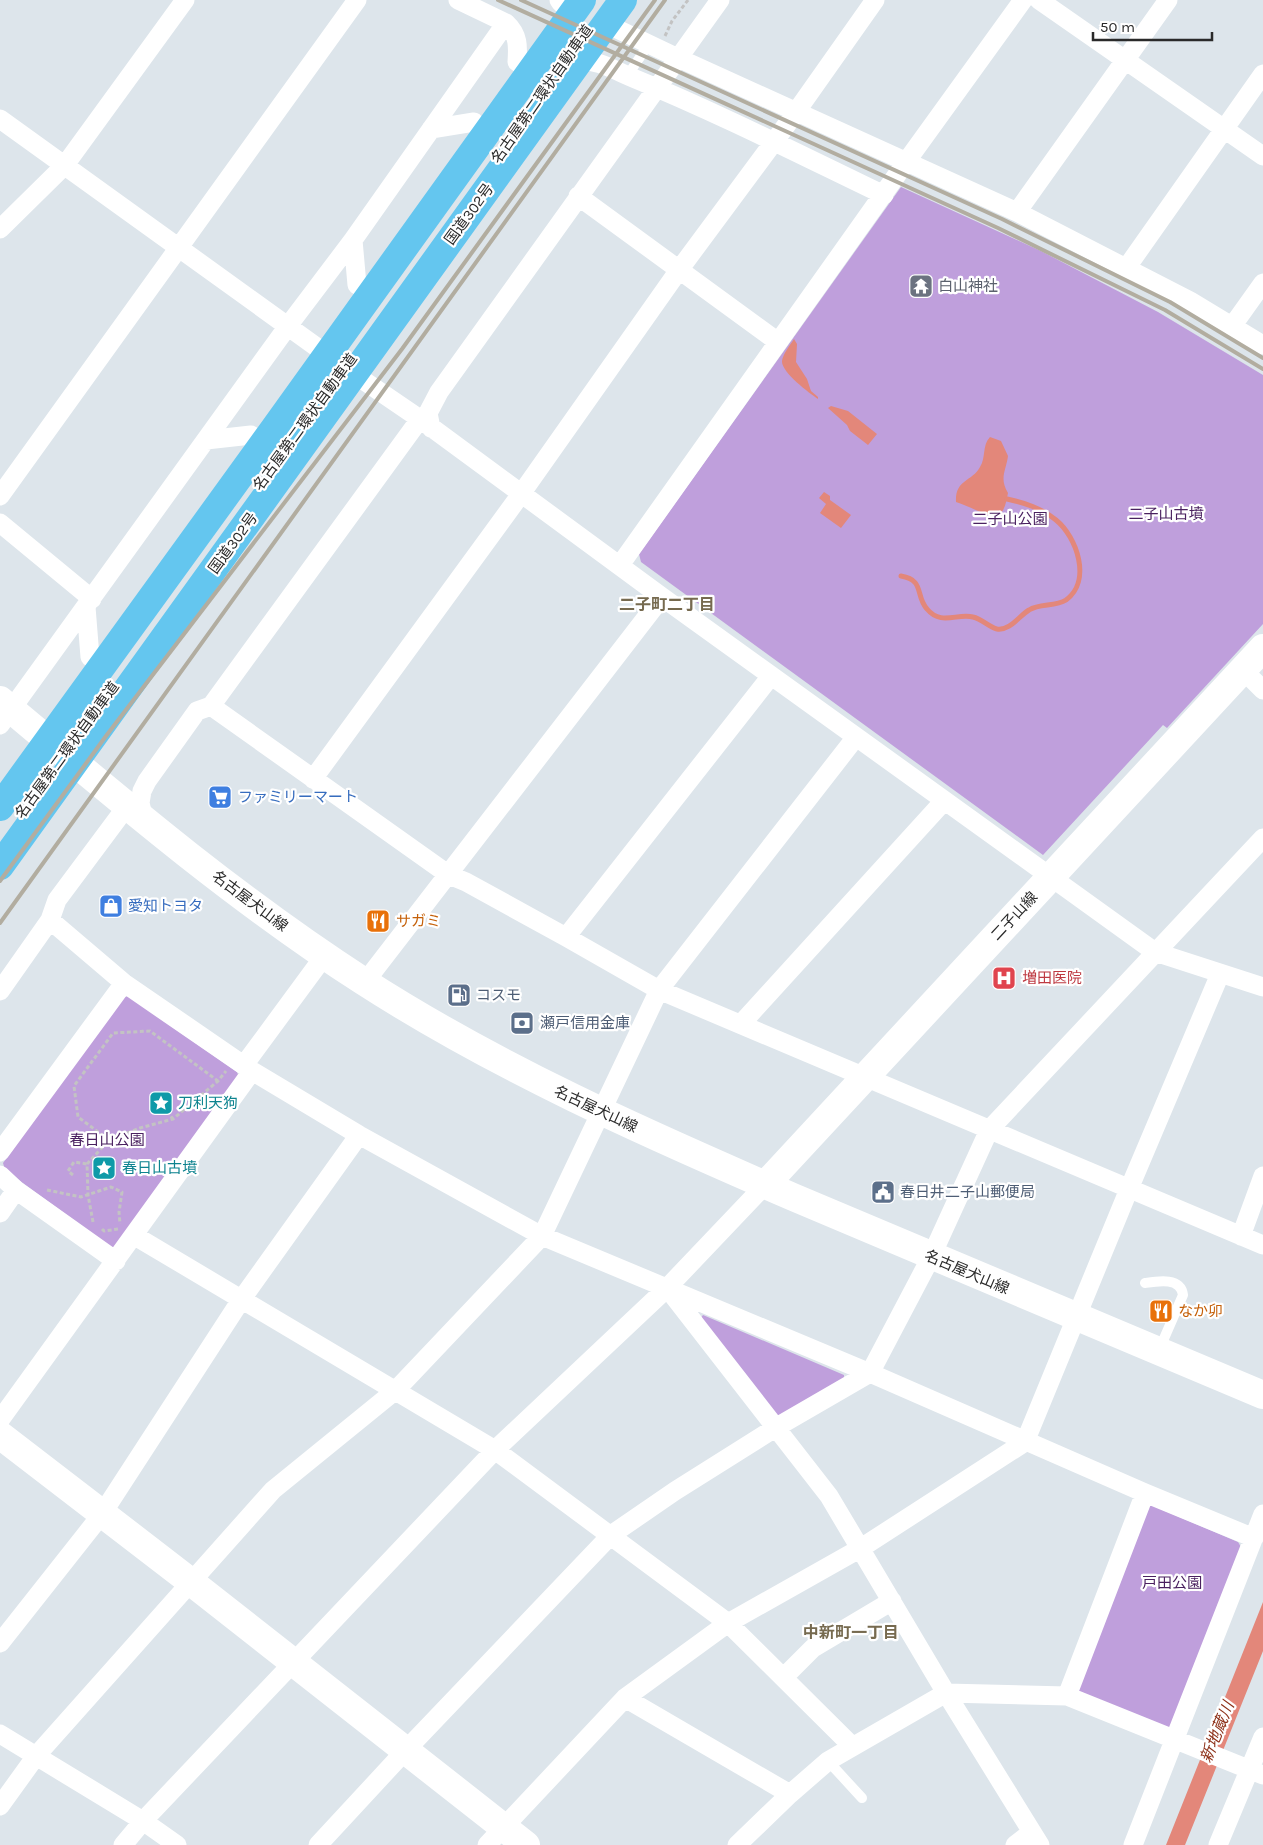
<svg xmlns="http://www.w3.org/2000/svg" width="1263" height="1845" font-family="Karla,'Noto Sans JP',sans-serif">
<style>
.green{fill:#bf9fdc}
.water{fill:#e3877a}
.lines{fill:none;stroke-linecap:round;stroke-linejoin:round}
.stream{stroke:#e3877a;stroke-width:5}
.path{stroke:#c3c3c3;stroke-width:3;stroke-dasharray:4 2.5;stroke-linecap:butt}
.lane{stroke:#fff;stroke-width:10}
.street{stroke:#fff;stroke-width:19}
.secondary{stroke:#fff;stroke-width:28}
.highway{stroke:#64c6ef;stroke-width:28}
.rail{stroke:#b2ada0;stroke-width:4}
.labels{text-anchor:middle;dominant-baseline:central;stroke-width:4.5;stroke-linejoin:round;paint-order:stroke}
.street-label{font-size:15px;fill:#2a2a2a;stroke:#fff}
.worship-label{font-size:15px;fill:#5b616d;stroke:#fff;text-anchor:start}
.park-label{font-size:15px;fill:#4a2160;stroke:#fff}
.shop-label{font-size:15px;fill:#366cbe;stroke:#fff;text-anchor:start}
.food-label{font-size:15px;fill:#c56008;stroke:#fff;text-anchor:start}
.health-label{font-size:15px;fill:#be3a42;stroke:#fff;text-anchor:start}
.service-label{font-size:15px;fill:#4e5e75;stroke:#fff;text-anchor:start}
.culture-label{font-size:15px;fill:#0d838f;stroke:#fff;text-anchor:start}
.neighbourhood-label{font-size:16px;font-weight:bold;fill:#766a4f;stroke:#fff}
.water-label{font-size:16px;font-style:italic;fill:#8e321a;stroke:#fff}
</style>
<rect width="100%" height="100%" fill="#dde5eb"/>
<path class="green" d="M901,187L1041,251L1158,312L1263,375V624L1167,728L1163,725L1043,855L641,562L639,554Z
M128,996L237,1072L239,1077L118,1246L112,1248L5,1170L3,1163L122,998Z
M703,1315L844,1375V1382L781,1417L774,1416L699,1320Z
M1151,1505L1238,1542L1241,1547L1170,1730L1079,1694L1077,1687L1146,1508Z"/>
<path class="water" d="M794,339L797,344L796,362L807,379L811,391L818,397V399C809,393 781,372 782,361C783,354 790,345 794,339Z
M831,406L848,411L877,434L868,445L850,431L847,425L828,408Z
M990,437L1001,441L1008,456C1006,471 999,478 1008,493C1006,502 1005,514 995,516C981,514 969,506 956,502C955,479 972,482 980,467C986,458 982,445 990,437Z
M824,492L830,496V500L851,515L841,528L820,513L826,504L819,498Z
M1263,1602V1651L1185,1845H1166Z"/>
<g class="lines">
<path class="stream" d="M901,576C925,580 915,596 927,609C941,626 957,613 973,617C982,619 989,627 997,629C1010,631 1019,616 1029,610C1040,603 1055,607 1066,600C1092,581 1077,537 1056,520C1041,508 1025,503 1007,499"/>
<path class="path" d="M665,36L672,21L688,0
M163,1106L173,1119
M109,1140L78,1117L74,1086L113,1033L150,1031L218,1081
M73,1175L68,1171L74,1162L87,1164
M47,1190L81,1197L111,1187L122,1192L119,1212L120,1224
M93,1222L88,1195L87,1164L109,1140L140,1128L173,1119L218,1081L226,1071
M102,1229L104,1231L118,1229"/>
<path class="lane" d="M627,76L649,44
M1145,1283C1158,1281 1181,1277 1183,1295L1159,1350
M828,1761L862,1798"/>
<path class="street" d="M458,0L506,23C519,35 518,47 517,62
M559,0L561,3
M1039,0L1263,156
M610,18L615,28L678,58L1017,212L1190,301L1263,345
M579,61C597,59 616,71 633,78C718,113 801,155 884,195
M0,119L354,374L420,419L662,597L1155,952L1263,987
M431,129L474,122
M578,196L778,342
M1017,212L1168,0
M0,229L65,165L185,0
M353,240L357,285
M1127,267L1263,74
M1233,325L1263,283
M431,428L428,413L439,392L720,0
M206,440L251,435
M0,496L357,0
M0,523L92,599
M620,565L906,162L1023,0
M86,607L90,657
M1243,670L1263,690
M211,706L449,875L466,882L566,937L659,990L1263,1245
M0,725L288,326L353,240L506,23
M313,779L521,494L679,270L796,112L875,0
M144,820L140,803L142,791L147,781L197,711L211,706L420,419
M50,920L124,983L252,1071L359,1135L542,1236L870,1373L1145,1493L1254,1538
M566,937L771,676
M365,982L662,597
M0,991L50,920L57,900L127,806
M741,1024L944,801
M244,1065L325,955
M0,1152L124,983
M0,1175L16,1190L116,1261
M0,1213L16,1190
M135,1236L495,1450L728,1623L852,1746
M1241,1236L1263,1176
M668,1289L829,1496L946,1693L1040,1845
M0,1420L252,1071
M0,1643L102,1514L241,1300L359,1135
M784,1677L813,1648L892,1601
M1067,1696L1145,1493
M625,1698L790,1794
M0,1734L143,1821L177,1845
M0,1806L36,1756L273,1490L396,1390L542,1236L659,990L856,737
M123,1845L143,1821L495,1450L667,1288L765,1185
M318,1845L405,1751L611,1535L675,1491L775,1428L870,1373L931,1257L989,1130L1263,838
M487,1845L625,1698L728,1623L861,1548L1025,1442L1129,1189L1220,974
M737,1845L790,1794L828,1761L946,1693L1067,1696L1263,1775
M1015,1845L1032,1832
M1133,1845L1263,1514
M1218,1845L1263,1737"/>
<path class="secondary" d="M0,700C117,798 234,898 363,981C498,1068 645,1133 793,1197C949,1264 1106,1329 1263,1395
M765,1185L1263,648
M0,1435L191,1582L526,1845"/>
<path class="highway" d="M0,807L271,433L582,0
M0,866L623,0"/>
<path class="rail" d="M498,0L998,228L1165,310L1263,369
M521,0L1002,219L1170,302L1263,358
M0,881L106,736L402,349L655,0
M0,923L665,0"/>
</g>
<defs>
<g id="temple-square" transform="scale(1.25)"><rect x="-9" y="-9" width="18" height="18" rx="4" fill="#6b7280" stroke="#fff"/><path d="M0-6L5-2H3V0L6.5 2.5H4V6H1.5V3h-3V6H-4V2.5H-6.5L-3 0V-2H-5Z" fill="#fff"/></g>
<g id="supermarket-square" transform="scale(1.25)"><rect x="-9" y="-9" width="18" height="18" rx="4" fill="#3f7fe0" stroke="#fff"/><path d="M-6-5.5h2.5l.6 2H6L4.5 2H-2.5L-4.4-4H-6ZM-1.5 3.2a1.3 1.3 0 1 0 .1 0ZM3 3.2a1.3 1.3 0 1 0 .1 0Z" fill="#fff"/></g>
<g id="shop-square" transform="scale(1.25)"><rect x="-9" y="-9" width="18" height="18" rx="4" fill="#3f7fe0" stroke="#fff"/><path d="M-5-2.5h2.3a2.7 3.5 0 0 1 5.4 0H5L5.5 6h-11ZM-1.5-2.5h3a1.5 2.3 0 0 0-3 0Z" fill="#fff"/></g>
<g id="restaurant-square" transform="scale(1.25)"><rect x="-9" y="-9" width="18" height="18" rx="4" fill="#e8710a" stroke="#fff"/><path d="M-5-6h1v4h1v-4h1v4h1v-4h1v5L-1.5 .5V6h-2V.5L-5-1ZM5-6V6H3V1.5H1.5Q1.5-4 5-6Z" fill="#fff"/></g>
<g id="hospital-square" transform="scale(1.25)"><rect x="-9" y="-9" width="18" height="18" rx="4" fill="#e0444e" stroke="#fff"/><path d="M-5-5h3v3.5h4V-5h3V5h-3V1.5h-4V5h-3Z" fill="#fff"/></g>
<g id="fuel-square" transform="scale(1.25)"><rect x="-9" y="-9" width="18" height="18" rx="4" fill="#5c6f8a" stroke="#fff"/><path d="M-5.5-6h7V0h2V4h1.3V-2.5L3-4.5l.8-.8L6-3V5H2.5V1h-1V6h-7ZM-4.2-4.7v3.2H.2V-4.7Z" fill="#fff"/></g>
<g id="bank-square" transform="scale(1.25)"><rect x="-9" y="-9" width="18" height="18" rx="4" fill="#5c6f8a" stroke="#fff"/><path d="M-6-4H6V4H-6ZM0-2.3a2.3 2.3 0 1 0 0 4.6a2.3 2.3 0 1 0 0-4.6Z" fill="#fff"/></g>
<g id="sight-square" transform="scale(1.25)"><rect x="-9" y="-9" width="18" height="18" rx="4" fill="#0f9aa8" stroke="#fff"/><path d="M0-6L1.8-2.2L6-1.7L2.9 1.2L3.7 5.4L0 3.3L-3.7 5.4L-2.9 1.2L-6-1.7L-1.8-2.2Z" fill="#fff"/></g>
<g id="civic-square" transform="scale(1.25)"><rect x="-9" y="-9" width="18" height="18" rx="4" fill="#5c6f8a" stroke="#fff"/><path d="M-.6-6.5H3V-4.5H.6V-3L4-1V1h2V6H-6V1h2V-1L-.6-3ZM-1.2 2.5V6h2.4V2.5Z" fill="#fff"/></g>
</defs>
<g fill-rule="evenodd">
<use href="#temple-square" x="921" y="286"/>
<use href="#supermarket-square" x="220" y="797"/>
<use href="#shop-square" x="111" y="906"/>
<use href="#restaurant-square" x="378" y="921"/>
<use href="#hospital-square" x="1004" y="978"/>
<use href="#fuel-square" x="459" y="995"/>
<use href="#bank-square" x="522" y="1023"/>
<use href="#sight-square" x="161" y="1103"/>
<use href="#sight-square" x="104" y="1168"/>
<use href="#civic-square" x="883" y="1192"/>
<use href="#restaurant-square" x="1161" y="1311"/>
</g>
<g class="labels">
<g class="street-label">
<text transform="translate(542 94) rotate(-55)">名古屋第二環状自動車道</text>
<text transform="translate(469 214) rotate(-54)">国道302号</text>
<text transform="translate(305 422) rotate(-54)">名古屋第二環状自動車道</text>
<text transform="translate(233 543) rotate(-54)">国道302号</text>
<text transform="translate(67 750) rotate(-54)">名古屋第二環状自動車道</text>
<text transform="translate(250 901) rotate(37)">名古屋犬山線</text>
<text transform="translate(1014 916) rotate(-47)">二子山線</text>
<text transform="translate(596 1109) rotate(25)">名古屋犬山線</text>
<text transform="translate(967 1272) rotate(23)">名古屋犬山線</text>
</g>
<g class="worship-label">
<text x="938" y="286">白山神社</text>
</g>
<g class="park-label">
<text x="1166" y="514">二子山古墳</text>
<text x="1010" y="519">二子山公園</text>
<text x="107" y="1140">春日山公園</text>
<text x="1172" y="1583">戸田公園</text>
</g>
<g class="shop-label">
<text x="238" y="797">ファミリーマート</text>
<text x="128" y="906">愛知トヨタ</text>
</g>
<g class="food-label">
<text x="396" y="921">サガミ</text>
<text x="1178" y="1311">なか卯</text>
</g>
<g class="health-label">
<text x="1022" y="978">増田医院</text>
</g>
<g class="service-label">
<text x="476" y="995">コスモ</text>
<text x="540" y="1023">瀬戸信用金庫</text>
<text x="900" y="1192">春日井二子山郵便局</text>
</g>
<g class="culture-label">
<text x="178" y="1103">刀利天狗</text>
<text x="122" y="1168">春日山古墳</text>
</g>
<g class="neighbourhood-label">
<text x="667" y="604">二子町二丁目</text>
<text x="851" y="1632">中新町一丁目</text>
</g>
<g class="water-label">
<text transform="translate(1217 1732) rotate(-68)">新地蔵川</text>
</g>
</g>
<path d="M1093 32v8h119v-8" fill="none" stroke="#2a2a2a" stroke-width="2.5"/>
<text x="1100" y="32" font-size="15" fill="#2a2a2a" stroke="#ffffff" stroke-width="4" paint-order="stroke">50 m</text>
</svg>
